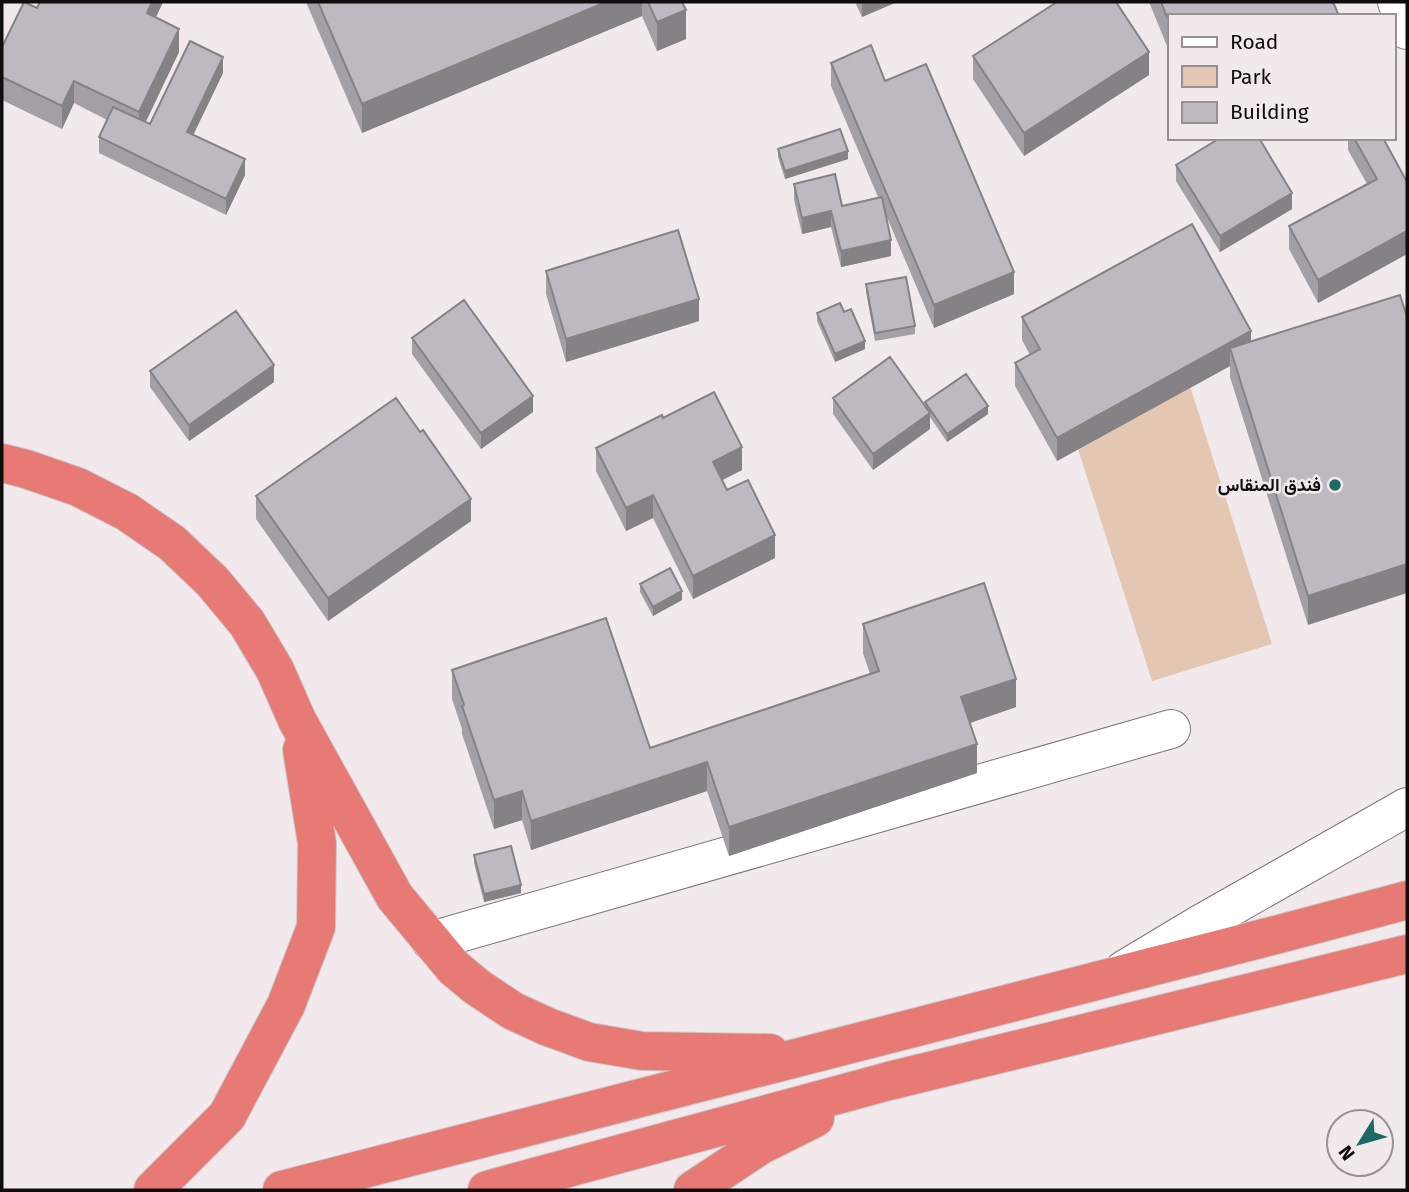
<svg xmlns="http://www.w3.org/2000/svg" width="1409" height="1192" font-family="'Fira Sans',Vazirmatn,sans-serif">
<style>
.green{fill:#e3c7b3}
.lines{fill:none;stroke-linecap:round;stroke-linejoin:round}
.minor-casing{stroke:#7d7578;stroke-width:40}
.trunk-casing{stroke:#cacaca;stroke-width:40}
.minor{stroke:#fff;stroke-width:38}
.trunk{stroke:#e87a76;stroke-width:38}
.wall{fill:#a39fa5}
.shaded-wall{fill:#858286}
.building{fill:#beb9c0;stroke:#858286;stroke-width:2}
.poi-dot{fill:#1e6964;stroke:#f2e9ec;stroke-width:2.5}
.labels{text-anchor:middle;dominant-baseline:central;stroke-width:5;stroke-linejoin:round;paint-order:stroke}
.poi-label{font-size:18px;font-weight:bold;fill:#100d0e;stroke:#f2e9ec;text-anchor:end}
</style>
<rect width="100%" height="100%" fill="#f2e9ec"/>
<path class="green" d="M1177,345L1272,644L1152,681L1057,383Z"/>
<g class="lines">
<g class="minor-casing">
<path id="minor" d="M1397,2L1407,30
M431,941L1171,729
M1124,970L1199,925L1407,807"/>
</g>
<g class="trunk-casing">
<path id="trunk" d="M2,463L26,469L78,487L127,512L172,543L212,581L247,623L275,670L297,720L395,897L454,968L477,987L513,1011L548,1027L589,1042L642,1051L770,1053
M153,1190L227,1116L286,1005L316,927L317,843L302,750
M282,1190C658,1096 1033,1000 1407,900
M487,1190L889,1081L1407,954
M693,1190L761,1145L815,1118"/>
</g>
<use href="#minor" class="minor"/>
<use href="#trunk" class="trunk"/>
</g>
<path class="wall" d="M163,2L156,17L179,52L146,122L150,124L223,73L193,135L245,175L226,215L99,153V137L107,120L74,103L62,129L2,100V47L37,8Z
M306,2H682L686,39L657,51L642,16L362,133Z
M855,2H897L862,17Z
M1149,2H1333L1169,16V51Z
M973,56L1149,75L1024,156L973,79Z
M831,63L885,81L1014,294L934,328L886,215L891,256L841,267L831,227L802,234L794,200V184L842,206L878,197L831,86Z
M1348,138H1383L1407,182V254L1318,303L1289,249V226L1367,184L1348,150Z
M778,149L848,159L785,179L778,157Z
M1176,165L1292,209L1220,252L1176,181Z
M546,271L699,321L566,362L546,294Z
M866,284L915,326V334L875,341L866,292Z
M1400,295L1308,625L1230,377V366L1057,461L1015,386V363L1030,355L1022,340V317L1251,342Z
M844,312L865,349L835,362L817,321V313Z
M412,338L533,412L481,449L412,354Z
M150,371L274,382L189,441L150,387Z
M833,398L925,407V402L988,414L947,442L930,417V429L873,470L833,414Z
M663,418L742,470L722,480L727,490L775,558L693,599L653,518L626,531L596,471V448Z
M256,496L471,521L328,621L256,519Z
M640,584L682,600L653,616L640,592Z
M863,624L1016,707L970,723L977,773L729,856L707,791L531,850L522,820L494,829L462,734V729L452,699V670L650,748L870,674L863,653Z
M474,855L521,893L484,902L474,863Z"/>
<path class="shaded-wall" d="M152,2H163L147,36V13Z
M606,2H642V16L362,133V104Z
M862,2H897L862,17Z
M686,10V39L657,51V22Z
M179,29V52L139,135V112Z
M1149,52V75L1024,156V133Z
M223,57V73L187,148V132Z
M74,81V103L62,129V106Z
M848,151V159L785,179V171Z
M245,159V175L226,215V199Z
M1292,193V209L1220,252V236Z
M831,211V227L802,234V218Z
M1407,231V254L1318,303V280Z
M891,240V256L841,267V251Z
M1014,272V294L934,328V305Z
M699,299V321L566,362V339Z
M1251,331V354L1230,348V366L1057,461V438Z
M865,341V349L835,362V354Z
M274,365V382L189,441V425Z
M533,396V412L481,449V433Z
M988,406V414L947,442V434Z
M930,413V429L873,470V454Z
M742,447V470L713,485V462Z
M653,495V518L626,531V508Z
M471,499V521L328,621V598Z
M775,535V558L693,599V576Z
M1407,564V593L1308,625V596Z
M682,591V600L653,616V607Z
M1016,679V707L961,726V697Z
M977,744V773L729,856V827Z
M707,762V791L531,850V821Z
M522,791V820L494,829V800Z
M521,885V893L484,902V894Z"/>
<path class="building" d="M24,2L37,8L40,2H152L147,13L179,29L139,112L74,81L62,106L2,77V47Z
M318,2H606L362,104Z
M648,2H682L686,10L657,22Z
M1057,2H1116L1149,52L1024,133L973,56Z
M1161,2H1333L1339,16H1169V22Z
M190,41L223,57L187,132L245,159L226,199L99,137L113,107L150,124Z
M871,45L885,81L926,64L1014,272L934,305L831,63Z
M840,129L848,151L785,171L778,149Z
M1220,138H1259L1292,193L1220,236L1176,165Z
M1354,138H1383L1407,182V231L1318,280L1289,226L1377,179Z
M835,174L842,206L882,197L891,240L841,251L831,211L802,218L794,184Z
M1192,224L1251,331L1057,438L1015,363L1040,349L1022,317Z
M678,230L699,299L566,339L546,271Z
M906,277L915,326L875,333L866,284Z
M1400,295L1407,317V564L1308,596L1230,348Z
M464,300L533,396L481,433L412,338Z
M840,303L844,312L851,309L865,341L835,354L817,313Z
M236,311L274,365L189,425L150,371Z
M890,357L930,413L873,454L833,398Z
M966,374L988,406L947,434L925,402Z
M714,392L742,447L713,462L727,490L748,480L775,535L693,576L653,495L626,508L596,448L662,415L663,418Z
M396,398L420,432L423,430L471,499L328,598L256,496Z
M670,568L682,591L653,607L640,584Z
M984,583L1016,679L961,697L977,744L729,827L707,762L531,821L522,791L494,800L462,706L464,705L452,670L606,618L650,748L879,671L863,624Z
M511,846L521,885L484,894L474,855Z"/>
<circle class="poi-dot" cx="1335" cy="485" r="7"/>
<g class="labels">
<g class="poi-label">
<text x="1321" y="485">فندق المنقاس</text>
</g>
</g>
<rect width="1409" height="1192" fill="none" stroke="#100d0e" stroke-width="7"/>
<rect x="1168" y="14" width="228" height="126" fill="#f2e9ec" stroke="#989193" stroke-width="2"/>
<rect x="1182" y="37" width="35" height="10" fill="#ffffff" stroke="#989193" stroke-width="2"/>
<text x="1230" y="49" font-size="21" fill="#100d0e">Road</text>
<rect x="1182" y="66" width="35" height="21" fill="#e3c7b3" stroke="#989193" stroke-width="2"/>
<text x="1230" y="84" font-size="21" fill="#100d0e">Park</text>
<rect x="1182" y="102" width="35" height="21" fill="#beb9c0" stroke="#989193" stroke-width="2"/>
<text x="1230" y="119" font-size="21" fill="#100d0e">Building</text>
<g transform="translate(1360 1143) rotate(233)"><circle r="33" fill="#f2e9ec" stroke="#989193" stroke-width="2"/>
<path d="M0-5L12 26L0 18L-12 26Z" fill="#1e6964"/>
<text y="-10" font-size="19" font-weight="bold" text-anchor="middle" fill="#100d0e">N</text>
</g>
</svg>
